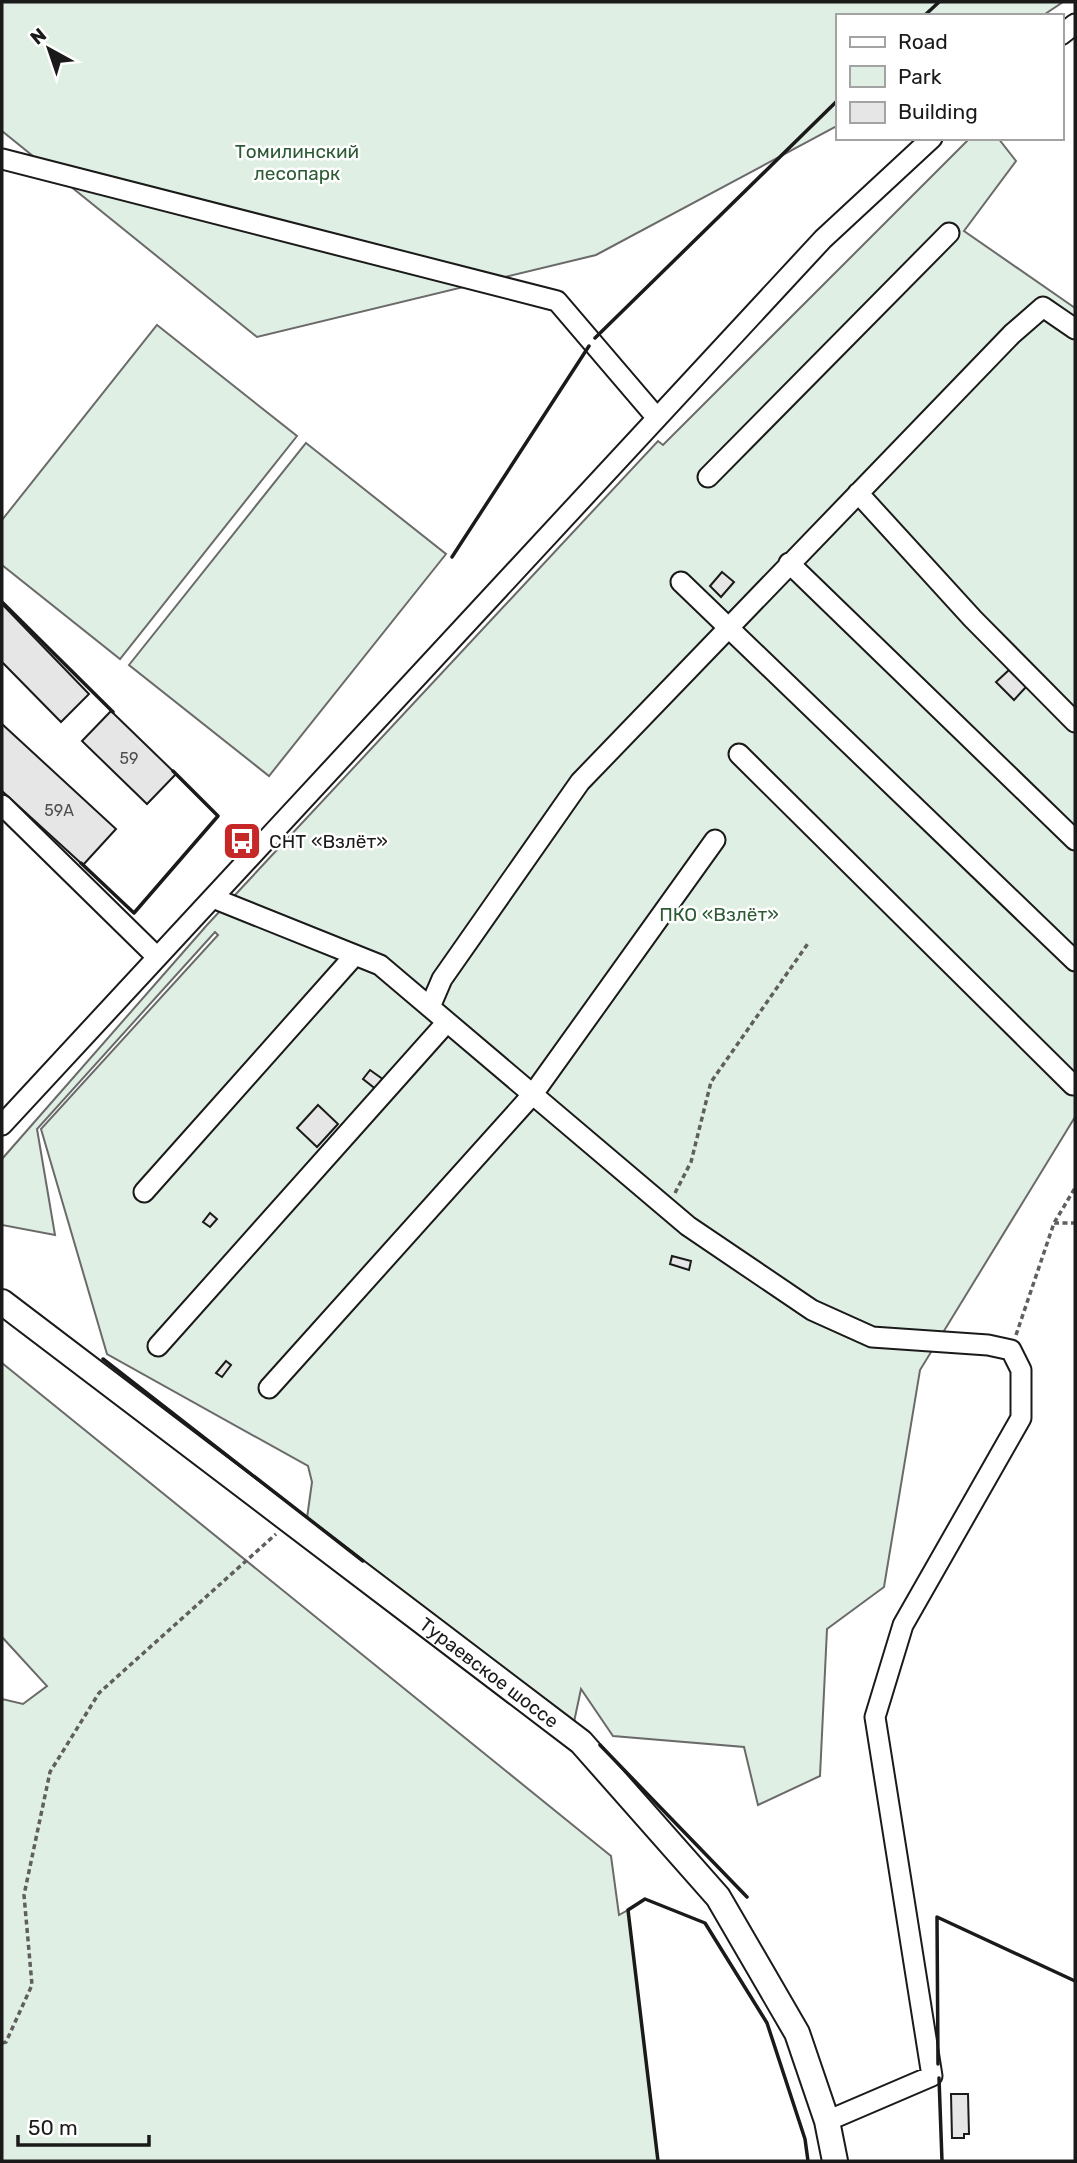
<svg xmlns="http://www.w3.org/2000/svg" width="1077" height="2163" font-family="Rubik,sans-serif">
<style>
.green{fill:#e0efe3;stroke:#6a6a6a;stroke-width:2}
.building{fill:#e6e6e6;stroke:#1a1a1a;stroke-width:2}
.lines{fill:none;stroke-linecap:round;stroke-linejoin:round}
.minor-casing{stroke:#1a1a1a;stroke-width:23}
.major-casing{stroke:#1a1a1a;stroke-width:28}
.path{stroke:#5f5f5f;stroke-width:3.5;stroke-dasharray:5 3.5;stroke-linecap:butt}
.minor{stroke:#fff;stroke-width:19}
.major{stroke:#fff;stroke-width:24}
.wall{stroke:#1a1a1a;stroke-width:3.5}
.labels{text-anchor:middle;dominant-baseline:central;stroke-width:5;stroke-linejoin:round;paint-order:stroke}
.number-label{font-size:16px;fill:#4d4d4d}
.park-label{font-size:19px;fill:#2b5a34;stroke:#fff}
.poi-label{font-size:19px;fill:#1a1a1a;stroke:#fff;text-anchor:start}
.street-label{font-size:19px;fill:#1a1a1a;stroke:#fff}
</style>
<rect width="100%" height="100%" fill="#fff"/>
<path class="green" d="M2,2H1063L1042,16H837V126L596,255L257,337L2,131Z
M970,138H998L1016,161L964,231L1075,308V1117L920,1370L884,1587L827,1629L820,1776L758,1805L744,1747L613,1736L581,1689L574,1722L307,1518L312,1482L308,1466L107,1354L41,1129L218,935L215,932L37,1129L55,1235L2,1225V1159L207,925L658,441L663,445Z
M157,325L297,436L120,659L2,565V520Z
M306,443L446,554L269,776L129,665Z
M2,1363L611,1856L619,1915L628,1910L658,2161H2V1699L23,1704L47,1686L2,1637Z"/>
<path class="building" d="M722,572L734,582L721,597L710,586Z
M2,604L89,694L61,722L2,662Z
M1009,670L1026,687L1014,700L996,682Z
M111,711L176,774L147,804L82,741Z
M2,724L116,829L83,865L2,791Z
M370,1070L384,1080L377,1090L363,1079Z
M318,1105L338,1124L317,1147L297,1128Z
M210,1213L217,1219L210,1227L203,1222Z
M672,1256L691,1261L689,1270L670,1264Z
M226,1361L231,1365L222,1377L216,1373Z
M951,2094H968L969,2134H964V2138H952Z"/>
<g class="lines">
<g class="minor-casing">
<path id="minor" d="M1061,35L1075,24
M2,159L557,301L657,418
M708,477L949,233
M858,493L973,619L1075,722
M789,563L1075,840
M681,582L1075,961
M739,754L1073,1085
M2,805L157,957
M213,898L380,965L688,1226L812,1310L872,1337L988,1345L1011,1350L1021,1370V1418L903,1625L875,1717L932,2076L827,2121
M430,1007L442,979L580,782L1012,334L1043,307L1075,329
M2,1125L823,239L932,138
M144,1192L355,955
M158,1346L447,1022
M269,1388L533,1094L715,840"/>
</g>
<g class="major-casing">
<g id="major">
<path id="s1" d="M2,1302L581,1742L718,1897L797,2033L827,2121L835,2161"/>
</g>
</g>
<path class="path" d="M675,1193L691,1162L711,1082L809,942
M1054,1223H1075
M1016,1335L1054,1223L1075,1188
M2,2043L6,2042L32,1985L24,1895L50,1772L99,1693L276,1534"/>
<use href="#minor" class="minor"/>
<use href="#major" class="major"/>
<path class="wall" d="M924,16L939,2
M595,338L837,101
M452,557L589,346
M2,602L113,712
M81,863L134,913L218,816L173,771
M103,1359L363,1561
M600,1745L747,1897
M938,2064L937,1917L1075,1981
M939,2078L942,2161
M658,2161L628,1910L645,1899L705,1923L767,2023L805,2139L808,2161"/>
</g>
<defs>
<g id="bus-square" transform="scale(2.0125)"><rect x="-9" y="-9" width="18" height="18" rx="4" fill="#c62828" stroke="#fff"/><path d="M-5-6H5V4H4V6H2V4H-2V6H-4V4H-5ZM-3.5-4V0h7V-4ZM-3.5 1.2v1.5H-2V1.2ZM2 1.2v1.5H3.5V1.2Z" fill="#fff"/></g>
</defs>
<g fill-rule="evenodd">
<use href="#bus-square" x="242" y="841"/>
</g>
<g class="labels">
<g class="number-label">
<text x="129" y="758">59</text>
<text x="59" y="810">59А</text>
</g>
<g class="park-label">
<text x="297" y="151">Томилинский<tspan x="297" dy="22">лесопарк</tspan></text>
<text x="719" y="914">ПКО «Взлёт»</text>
</g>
<g class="poi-label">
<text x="269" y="841">СНТ «Взлёт»</text>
</g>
<g class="street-label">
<text stroke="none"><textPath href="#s1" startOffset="612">Тураевское шоссе</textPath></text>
</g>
</g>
<rect width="1077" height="2163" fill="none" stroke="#1a1a1a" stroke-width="7"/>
<rect x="836" y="14" width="228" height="126" fill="#ffffff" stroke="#a3a3a3" stroke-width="2"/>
<rect x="850" y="37" width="35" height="10" fill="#ffffff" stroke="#a3a3a3" stroke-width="2"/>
<text x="898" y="49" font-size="21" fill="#1a1a1a">Road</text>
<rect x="850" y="66" width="35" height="21" fill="#e0efe3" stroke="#a3a3a3" stroke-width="2"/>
<text x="898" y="84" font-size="21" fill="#1a1a1a">Park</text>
<rect x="850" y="102" width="35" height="21" fill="#e6e6e6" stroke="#a3a3a3" stroke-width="2"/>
<text x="898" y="119" font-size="21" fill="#1a1a1a">Building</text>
<g transform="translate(49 49) rotate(320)" stroke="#ffffff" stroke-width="5" paint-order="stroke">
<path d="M0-5L12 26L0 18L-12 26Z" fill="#1a1a1a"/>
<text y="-10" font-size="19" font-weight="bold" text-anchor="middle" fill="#1a1a1a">N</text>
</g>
<path d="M18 2135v10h131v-10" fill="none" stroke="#1a1a1a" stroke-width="3.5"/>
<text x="28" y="2135" font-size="21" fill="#1a1a1a" stroke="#ffffff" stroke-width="5" paint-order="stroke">50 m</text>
</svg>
